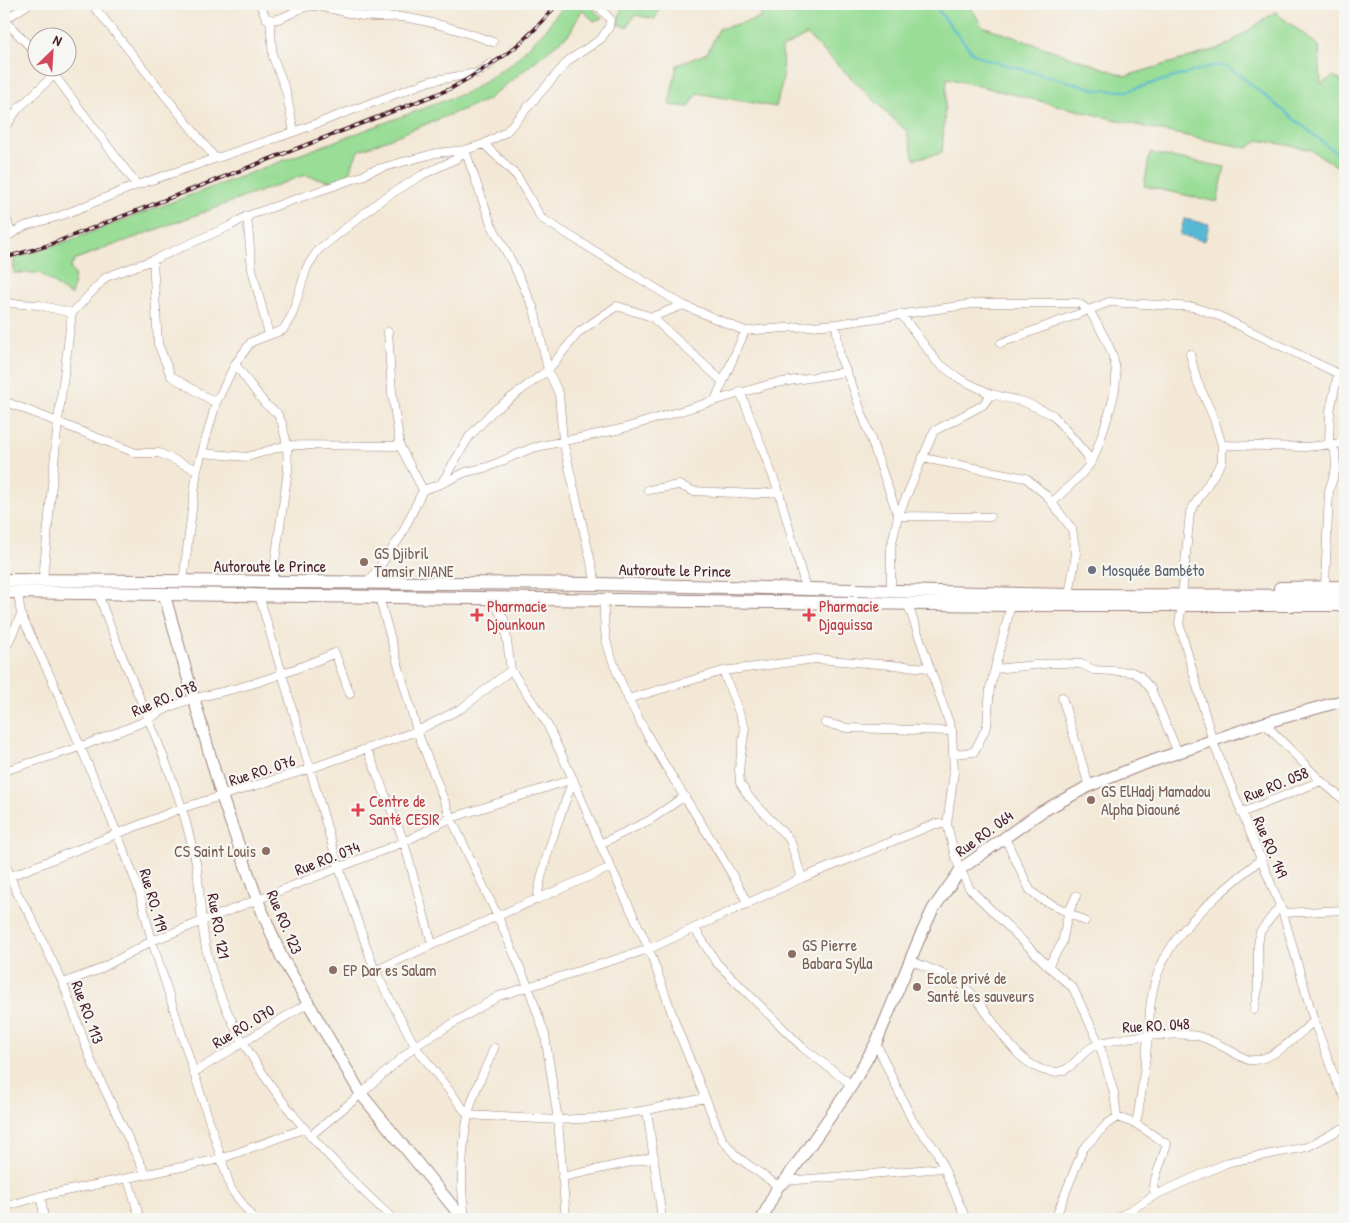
<svg xmlns="http://www.w3.org/2000/svg" width="1349" height="1223" font-family="'Patrick Hand',sans-serif">
<style>
.green{fill:#99dd96;stroke:#727e60}
.water{fill:#57b8d5;stroke:#506c80}
.lines{fill:none;stroke-linecap:round;stroke-linejoin:round}
.stream{stroke:#57b8d5;stroke-width:2}
.street-casing{stroke:#9e8480;stroke-width:9}
.secondary-casing{stroke:#9e8480;stroke-width:13}
.primary-casing{stroke:#9e8480;stroke-width:14}
.street{stroke:#fff;stroke-width:8}
.secondary{stroke:#fff;stroke-width:11}
.primary{stroke:#fff;stroke-width:12}
.rail-casing{stroke:#4a1f2b;stroke-width:4}
.rail{stroke:#f6f6f2;stroke-width:2;stroke-dasharray:5.5;stroke-linecap:butt}
.education-dot{fill:#8d6e63;stroke:#f6f6f2;stroke-width:2}
.worship-dot{fill:#6b7280;stroke:#f6f6f2;stroke-width:2}
.health-dot{fill:#e0444e;stroke:#f6f6f2;stroke-width:2}
.labels{text-anchor:middle;dominant-baseline:central;stroke-width:4.5;stroke-linejoin:round;paint-order:stroke}
.education-label{font-size:16px;fill:#785e54;stroke:#f6f6f2;text-anchor:start}
.street-label{font-size:16px;fill:#4a1f2b;stroke:#f6f6f2}
.worship-label{font-size:16px;fill:#5b616d;stroke:#f6f6f2;text-anchor:start}
.health-label{font-size:16px;fill:#be3a42;stroke:#f6f6f2;text-anchor:start}
</style>
<rect width="100%" height="100%" fill="#f6f6f2"/>
<filter id="ink" filterUnits="userSpaceOnUse"><feTurbulence type="fractalNoise" baseFrequency=".02" numOctaves="2"/><feDisplacementMap in="SourceGraphic" scale="10" xChannelSelector="R" yChannelSelector="G"/><feConvolveMatrix kernelMatrix="1 2 1 2 8 2 1 2 1" color-interpolation-filters="sRGB"/></filter>
<filter id="wash" filterUnits="userSpaceOnUse"><feTurbulence type="fractalNoise" baseFrequency=".0096" numOctaves="4" result="noise"/><feDisplacementMap in="SourceGraphic" scale="20" xChannelSelector="R" yChannelSelector="G"/><feGaussianBlur stdDeviation="1.12" result="paint"/><feColorMatrix in="noise" values="0 0 0 0 0 0 0 0 0 0 0 0 0 0 0 0 0 1.4 0 .05"/><feComposite in="paint" operator="in"/></filter>
<g filter="url(#wash)">
<rect width="100%" height="100%" fill="#f3e8d5"/>
<path class="green" d="M564,4H588L602,18L594,21L582,10L569,34L487,100L358,151L348,175L337,183L305,175L76,259L70,268L75,275L71,296L40,273H14V258L65,242L470,91L511,64L546,29Z
M623,4H661L655,19L635,15L627,27L617,24Z
M761,4H969L982,26L1126,76L1224,47L1275,12L1319,46L1321,84L1334,76L1345,84V171L1309,149L1259,140L1248,148L1157,130L947,78L942,153L914,159L907,132L807,35L782,48L783,79L776,107L697,93L689,107L669,105L677,65L707,53L719,29L760,18Z
M1150,153L1225,167L1217,202L1144,186Z"/>
<path class="water" d="M1184,219L1209,224L1205,241L1180,235Z"/>
<g class="lines">
<path class="stream" d="M897,4H905
M933,4L973,53L985,59L1099,90L1127,91L1212,66H1224L1238,74L1345,160"/>
</g>
</g>
<g filter="url(#ink)">
<g class="lines">
<g class="street-casing">
<path id="street" d="M92,4L215,158
M260,4L266,18C282,25 297,5 313,6C329,7 343,12 358,15C371,19 387,16 401,17C433,21 463,31 493,42
M4,20L29,4
M270,20L273,57L286,91L294,132
M5,21L38,55
M49,68L137,185
M4,129L18,109L55,74
M484,144L517,176L541,218L683,305
M4,210L11,234
M247,216L252,269L269,335
M4,238L25,226L60,216L137,185L294,132L430,81L477,73L490,64
M153,260L158,344L171,376L216,403
M4,303L39,305L72,313
M652,317L683,305L745,331L836,324L979,303H1078L1089,310L1109,302L1194,307L1219,316L1345,377
M836,324L840,357L852,385L898,516L990,517
M388,332L392,393L400,446L423,490
M1001,343L1089,310C1119,360 1124,372 1104,428C1100,439 1097,454 1090,464C1080,478 1064,490 1053,502
M740,391L779,492L806,589
M991,394L1024,402L1053,415L1087,455L1090,463
M715,400L745,331
M4,401L136,453H159L197,470
M1222,445L1306,447L1345,443
M203,453L247,457L287,445L282,423L277,413L265,404L235,364
M923,458L1026,478L1046,495L1072,529L1076,554L1069,595
M441,484L466,472L488,467L532,448L621,429L770,384L846,372
M648,490L679,485L693,491L755,494L779,492
M43,579L58,421L72,313L106,277L153,260L230,226L247,216L365,175L370,171L436,153L465,150L484,144L506,132L569,60L601,39L609,27L610,19L600,8L589,4
M183,582L197,470L216,403L235,364L251,342L283,330L292,315L307,267L318,250L381,200L422,175L456,159L465,150L491,224L514,266L534,309L548,370L559,394L563,441L596,584
M272,582L288,470L287,445L400,446
M368,583L401,536L423,490L441,484L469,437L492,412L548,370L579,332L617,306L652,317L723,382
M1325,586L1329,491L1336,468L1335,451L1329,445L1330,411L1338,374
M891,590V548L898,516L934,431L983,405L991,394L960,379L937,362L901,314
M18,592L21,615L53,682L117,833L138,887L152,941L231,1189L254,1219
M98,593C123,666 159,735 182,808C187,826 192,845 196,863C201,893 200,923 207,953C231,1056 317,1150 393,1219
M259,595L339,868L375,971L415,1046L468,1115L558,1120L598,1118L647,1110
M1182,595L1190,512L1222,462V445L1213,416L1197,381L1190,354
M379,597L417,731L451,818L498,917L528,986L545,1035L558,1120L566,1219
M490,597L504,619L511,670L546,722L573,779L600,844L649,949L679,1033L722,1139L736,1156L778,1186
M603,598C605,614 603,633 608,647C636,737 705,819 748,904
M907,602L952,731L954,772L947,824L955,857L969,888L1048,966L1073,988L1099,1043L1114,1093L1117,1117
M1182,606L1179,623L1213,742L1283,913L1314,1021L1336,1081L1345,1098
M4,652L21,615
M995,669L1054,663L1081,664L1094,670L1132,672L1140,676L1151,689L1178,753
M723,671L745,728L739,769L740,783L749,797L790,840L802,878
M1062,697L1089,786
M628,699L723,671L816,659L929,668
M825,723L847,728L952,731
M1264,723L1321,781L1345,801
M367,749L404,842L432,944
M953,754L974,752L987,726L990,688L1011,605
M4,771L80,747L148,720C175,699 209,696 241,687C274,678 304,666 335,653L350,694
M1241,813L1321,781
M1005,838L1030,890L1041,899L1085,921
M600,844L650,820L685,796
M4,860L16,891L30,915L63,983L92,1063L146,1175
M11,876L182,808L309,769L417,731L462,708L511,670
M537,900C543,858 560,819 573,779
M1283,913L1345,910
M695,929L716,962L802,1047L852,1085
M910,960C929,969 955,976 970,992C993,1016 1015,1068 1052,1072C1072,1073 1077,1056 1092,1047C1108,1037 1183,1031 1201,1037C1217,1042 1233,1053 1248,1060C1272,1063 1297,1035 1314,1021
M1048,966L1062,943L1068,914L1076,896
M375,971C452,934 532,902 611,867
M63,983L98,970L152,941L404,842L451,818L573,779
M1254,1010L1258,989V946L1260,932L1280,906
M876,1043L912,1120L936,1150L966,1219
M193,1073L308,1003
M1136,1124C1142,1095 1145,1066 1148,1037C1150,1023 1149,1008 1152,995C1162,934 1219,895 1262,858
M310,1136L361,1094L415,1046L499,996L649,949L802,878L935,824H947
M562,1177L654,1157
M128,1179L140,1219
M785,1181L943,1168
M1155,1195L1229,1162L1307,1147L1345,1127
M41,1196L44,1219
M4,1207L41,1196L220,1159L303,1129
M466,1219C459,1192 462,1145 468,1116C472,1093 486,1069 494,1048
M662,1219L647,1110L705,1098
M1055,1219L1083,1149L1107,1124L1117,1117L1136,1124L1167,1144L1153,1185L1155,1195L1116,1219"/>
</g>
<g class="secondary-casing">
<path id="secondary" d="M164,594L222,797L257,899L281,956L361,1094L463,1219
M762,1219L778,1186L785,1181L852,1085L876,1043L919,939L933,909L962,868L1041,812L1089,786L1141,765L1264,723L1345,700"/>
</g>
<g class="primary-casing">
<path id="primary" d="M4,580L596,584L1069,595L1345,596
M1280,588L1345,587
M4,592L1011,605H1345"/>
</g>
<use href="#street" class="street"/>
<use href="#secondary" class="secondary"/>
<use href="#primary" class="primary"/>
<g class="rail-casing">
<path id="rail" d="M4,258L46,246L450,89C497,62 523,47 557,4"/>
</g>
<use href="#rail" class="rail"/>
</g>
</g>
<g class="education-dot">
<circle cx="364" cy="562" r="5"/>
<circle cx="1091" cy="800" r="5"/>
<circle cx="266" cy="851" r="5"/>
<circle cx="792" cy="954" r="5"/>
<circle cx="333" cy="970" r="5"/>
<circle cx="917" cy="987" r="5"/>
</g>
<circle class="worship-dot" cx="1092" cy="570" r="5"/>
<g class="health-dot">
<path d="M474.5 607.5h5v5h5v5h-5v5h-5v-5h-5v-5h5z"/>
<path d="M806.5 607.5h5v5h5v5h-5v5h-5v-5h-5v-5h5z"/>
<path d="M355.5 802.5h5v5h5v5h-5v5h-5v-5h-5v-5h5z"/>
</g>
<g class="labels">
<g class="education-label">
<text x="374" y="553">GS Djibril<tspan x="374" dy="18">Tamsir NIANE</tspan></text>
<text x="1101" y="791">GS ElHadj Mamadou<tspan x="1101" dy="18">Alpha Diaouné</tspan></text>
<text x="256" y="851" text-anchor="end">CS Saint Louis</text>
<text x="802" y="945">GS Pierre<tspan x="802" dy="18">Babara Sylla</tspan></text>
<text x="343" y="970">EP Dar es Salam</text>
<text x="927" y="978">Ecole privé de<tspan x="927" dy="18">Santé les sauveurs</tspan></text>
</g>
<g class="street-label">
<text x="270" y="566">Autoroute le Prince</text>
<text transform="translate(675 570) rotate(1)">Autoroute le Prince</text>
<text transform="translate(164 698) rotate(-23)">Rue RO. 078</text>
<text transform="translate(262 770) rotate(-18)">Rue RO. 076</text>
<text transform="translate(1276 784) rotate(-22)">Rue RO. 058</text>
<text transform="translate(984 833) rotate(-36)">Rue RO. 064</text>
<text transform="translate(1271 847) rotate(67)">Rue RO. 149</text>
<text transform="translate(327 858) rotate(-21)">Rue RO. 074</text>
<text transform="translate(154 900) rotate(74)">Rue RO. 119</text>
<text transform="translate(285 922) rotate(67)">Rue RO. 123</text>
<text transform="translate(219 926) rotate(80)">Rue RO. 121</text>
<text transform="translate(88 1012) rotate(70)">Rue RO. 113</text>
<text transform="translate(1156 1025) rotate(-3)">Rue RO. 048</text>
<text transform="translate(243 1026) rotate(-31)">Rue RO. 070</text>
</g>
<g class="worship-label">
<text x="1102" y="570">Mosquée Bambéto</text>
</g>
<g class="health-label">
<text x="487" y="606">Pharmacie<tspan x="487" dy="18">Djounkoun</tspan></text>
<text x="819" y="606">Pharmacie<tspan x="819" dy="18">Djaguissa</tspan></text>
<text x="369" y="801">Centre de<tspan x="369" dy="18">Santé CESIR</tspan></text>
</g>
</g>
<rect width="1349" height="1223" fill="none" stroke="#f6f6f2" stroke-width="20"/>
<g transform="translate(52 52) rotate(25)"><circle r="24" fill="#f6f6f2" stroke="#b1a0a2"/>
<path d="M0-4L9 19L0 12L-9 19Z" fill="#d1495b"/>
<text y="-8" font-size="14" font-weight="bold" text-anchor="middle" fill="#4a1f2b">N</text>
</g>
</svg>
